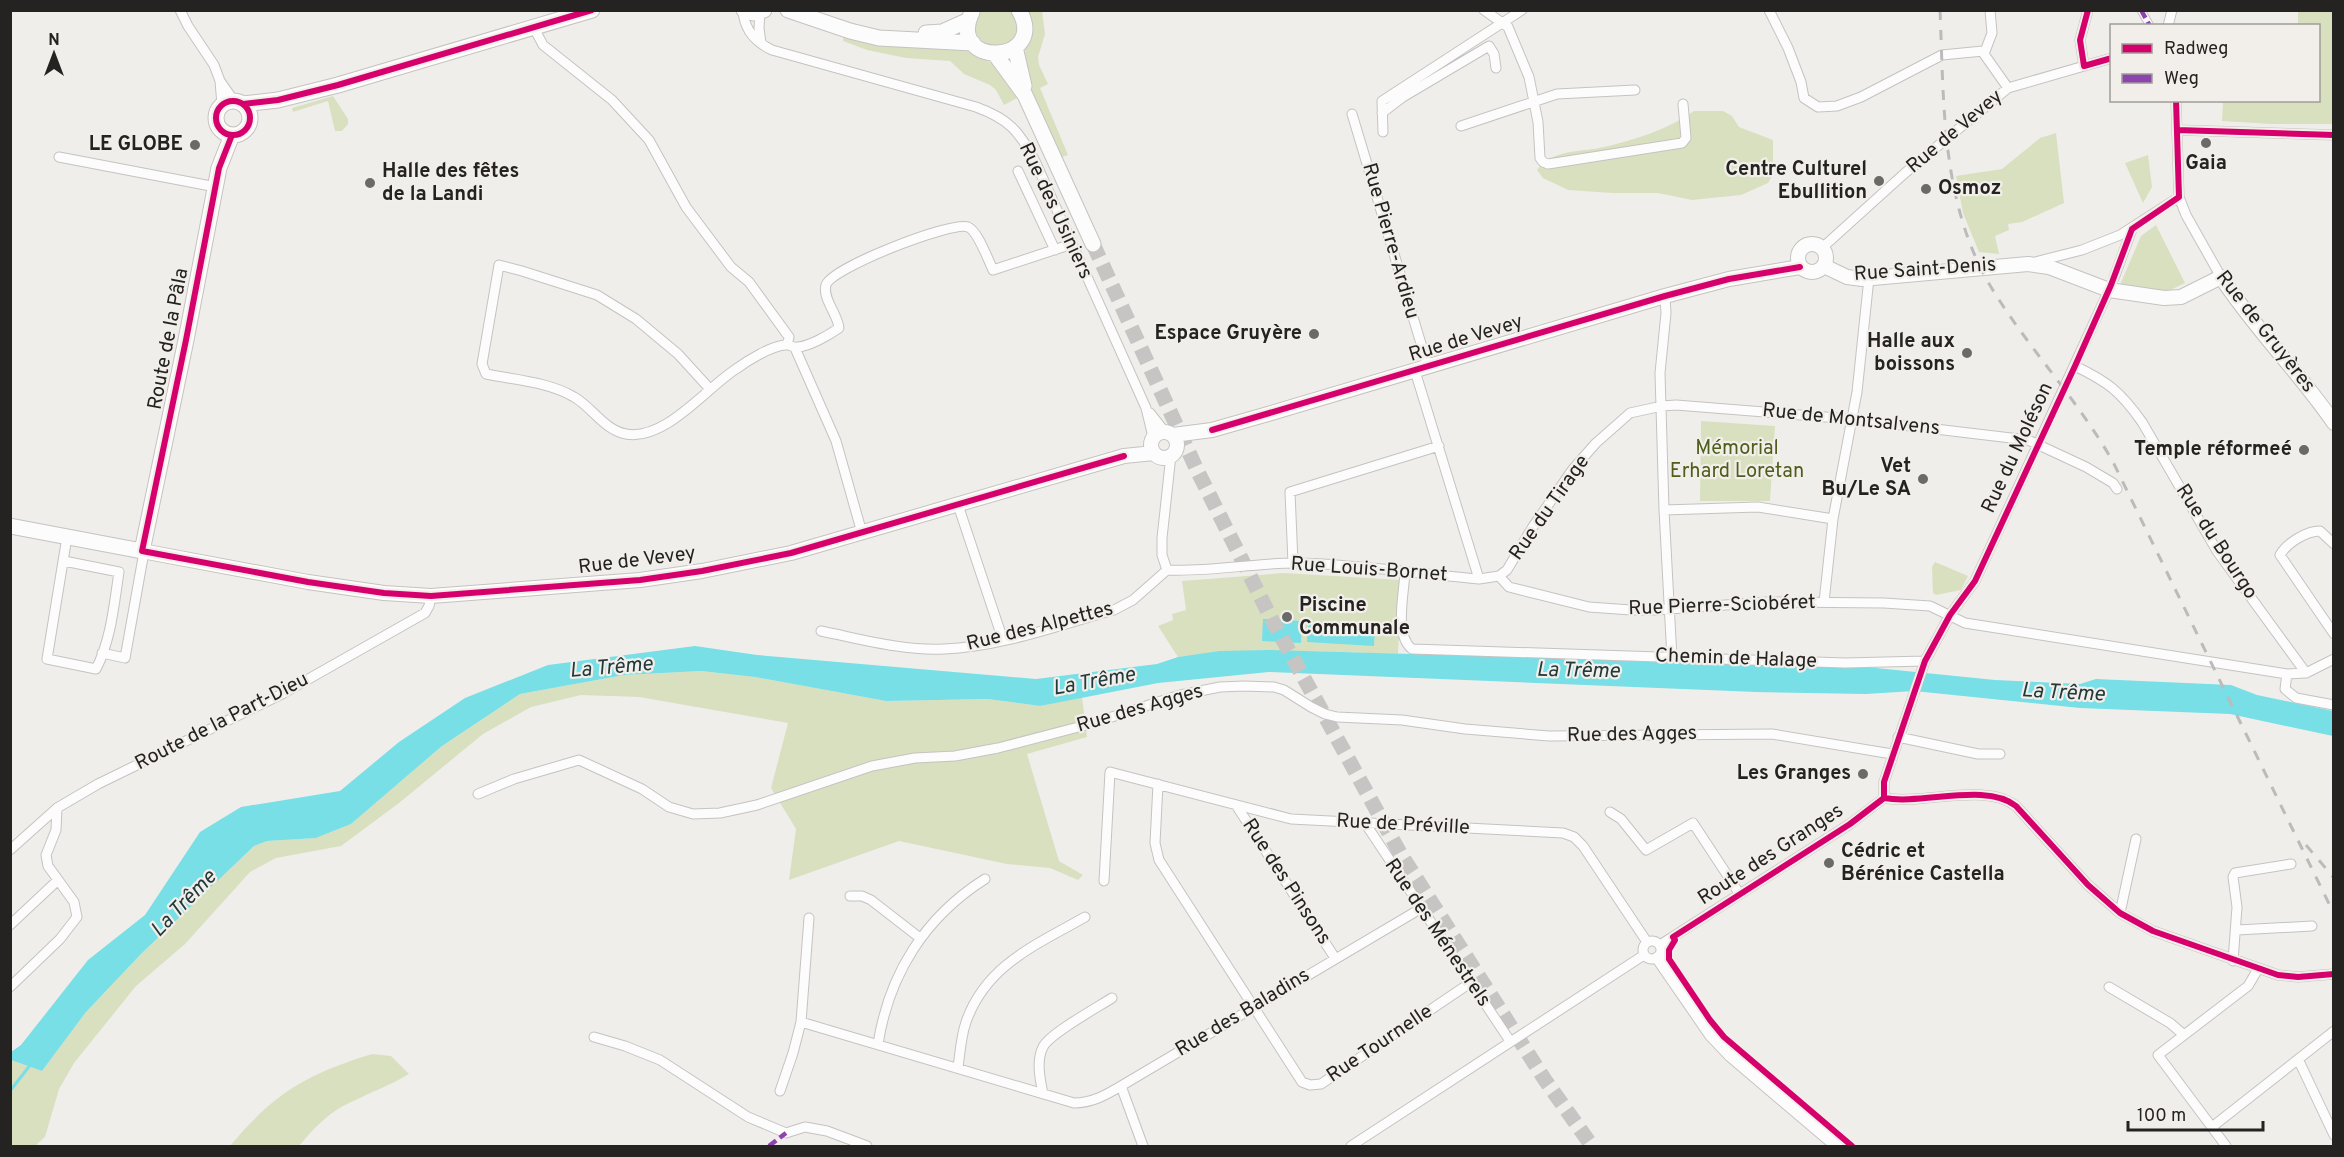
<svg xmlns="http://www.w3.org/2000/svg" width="2344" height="1157" font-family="Overpass,sans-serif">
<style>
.green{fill:#d8e0c0}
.water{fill:#77dfe5}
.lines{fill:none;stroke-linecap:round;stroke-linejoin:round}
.stream{stroke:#77dfe5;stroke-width:3}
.trunk-tunnel{stroke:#c7c5c3;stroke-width:15;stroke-dasharray:15 8;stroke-linecap:butt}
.pedestrian-casing{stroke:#c5c3c1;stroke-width:9}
.minor-casing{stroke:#c5c3c1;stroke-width:11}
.tertiary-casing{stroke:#c5c3c1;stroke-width:14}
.secondary-casing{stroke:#c5c3c1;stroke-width:16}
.primary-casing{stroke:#c5c3c1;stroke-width:17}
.trunk-casing{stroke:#c5c3c1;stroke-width:17}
.pedestrian{stroke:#fdfcfc;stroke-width:7}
.minor{stroke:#fdfcfc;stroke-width:9}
.tertiary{stroke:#fdfcfc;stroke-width:12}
.secondary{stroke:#fdfcfc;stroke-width:14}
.primary{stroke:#fdfcfc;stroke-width:15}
.trunk{stroke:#fdfcfc;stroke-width:15}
.rail{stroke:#bbb;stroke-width:3;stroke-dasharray:10 10;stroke-linecap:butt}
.quiet{stroke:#8e44ad;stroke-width:4.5;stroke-dasharray:9 4.5;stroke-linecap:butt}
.cycleway-casing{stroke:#f2eee9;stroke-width:10}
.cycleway{stroke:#d6006c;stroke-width:6}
.poi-dot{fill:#6b6a68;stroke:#f2eee9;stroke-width:2}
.labels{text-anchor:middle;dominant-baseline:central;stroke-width:4.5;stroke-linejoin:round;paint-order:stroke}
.street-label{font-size:20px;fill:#242321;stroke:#f2eee9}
.poi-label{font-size:20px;font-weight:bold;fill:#242321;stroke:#f2eee9;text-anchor:end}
.park-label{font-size:20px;fill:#4e5e1d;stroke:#f2eee9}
.water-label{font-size:21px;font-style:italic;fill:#21393b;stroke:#f2eee9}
</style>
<rect width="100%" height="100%" fill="#f0eeeb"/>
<path class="green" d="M981,11H1012C1020,20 1019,32 1011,42L991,47C977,39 968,26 981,11Z
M1028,11H1042L1045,34L1038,57L1039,65L1048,84L1040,88L1068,155L1062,157C1048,127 1028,94 1025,61C1023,43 1035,29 1028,11Z
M2298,11H2333V124H2272L2222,121L2223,101L2318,100V26L2298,25Z
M844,34L967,50L993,64L1019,97L1004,105L996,90L990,85L964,74L950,61L906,58L867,50L843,41Z
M333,96L348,119V124L342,131H335L328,101L293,112L292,108Z
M1694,111H1723L1732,116L1739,127L1773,140V174L1771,178L1768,183L1741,195L1692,200L1658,193H1612L1568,190L1543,178L1537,170C1553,148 1580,153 1604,147C1634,140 1669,129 1694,111Z
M2056,133L2064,203L2022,222L2008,224L2009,230L1995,236L1999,254L1979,252L1963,213L1956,176L2002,169L2040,138Z
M2148,155L2152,187L2143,203L2125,163Z
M2156,225L2185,283L2166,292L2119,287L2141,236Z
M1701,421L1775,426L1770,501H1700Z
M1935,562L1968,576L1961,590L1936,595L1933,593L1932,567Z
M1284,573L1401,580L1398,654C1325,652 1252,647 1178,657L1158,626L1173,620L1172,614L1186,610L1182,581Z
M701,671L755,677L886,701L988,699L1040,706L1082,697L1087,737L1027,754L1059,861L1083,875L1078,880L1050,868L1007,864L899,841L789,880L796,829L771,788L788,723L639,697L581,695L531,707L483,734L399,803L341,846L276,858L250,872L185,944L136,986L74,1063L59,1089L45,1137L35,1146H11V1060L42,1071L86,1012L141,954L254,846L267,841L316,838L351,824L442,746L520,694L624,675Z
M372,1054L391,1056L409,1074C389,1086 369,1093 349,1103C329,1112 312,1130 299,1146H230C274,1093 307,1074 372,1054Z"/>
<path class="water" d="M1263,619L1302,621L1301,643L1262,641Z
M1308,621L1375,624L1374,646L1307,642Z
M695,646L757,655L1036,679L1157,664L1178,657L1220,651L1268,650L1866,667L1995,680L2080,684L2096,679L2231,685L2257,695L2333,711V736L2230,714L2080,708L1914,691L1866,694L1756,692L1269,672L1158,683L1040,706L988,699L886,701L755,677L701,671L624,675L520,694L442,746L351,824L316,838L267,841L254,846L141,954L86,1012L42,1071L11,1060V1052L21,1045L88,960L145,915L200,832L241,807L340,791L399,742L465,698L548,665Z"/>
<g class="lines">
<path class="stream" d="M10,1091L31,1064"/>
<path class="trunk-tunnel" d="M1093,244L1197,470L1272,620L1400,853L1545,1080L1592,1146"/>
<g class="pedestrian-casing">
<path id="pedestrian" d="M2141,10L2150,26"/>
</g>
<g class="minor-casing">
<path id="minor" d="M180,10L188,26L214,65L220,81L234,101
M743,10C744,29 755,42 772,50L976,107C1009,119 1019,131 1035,161L1146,408L1153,437
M1484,10L1508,27L1529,77L1538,122L1540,158L1543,162L1548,164L1682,143L1686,138L1683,104
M1769,10L1788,48L1801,82L1804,98L1818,107L1837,106L1861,97L1942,55L1983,51
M1990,10L1992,33L1984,54L2008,88
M760,12L759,28L761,43
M2168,26L2172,10
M534,28L543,45L612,100L649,140L686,207L731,267L749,282L789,337L787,345
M2084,66L2080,40L2088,10
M220,81L222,105
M2176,100L2179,197L2186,215L2221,277
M1382,113L1403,97L1489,46L1494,54L1496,68
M1352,114L1428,367
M1461,126L1557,94L1635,90
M2177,130L2334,135
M1383,132L1382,101L1522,10
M59,157L216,187
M1018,171L1055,250
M1822,248L1905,173L2008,88L2112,58
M2035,262L2082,250L2120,235L2179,197
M2114,278L2132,229
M1665,296L1666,313L1660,373L1664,510L1672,658
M795,348L836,441L862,533
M2075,366C2108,382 2120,391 2142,422L2217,551L2306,673
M1415,371L1479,579
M709,388L678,354L636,319L597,295L522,271L499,265L482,364L486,374C515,380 549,382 574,397C592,407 604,430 626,434C665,441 705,389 736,369C747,361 771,346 785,345C789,344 793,348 798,347C810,346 829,335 839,328C838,315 822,298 826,285C831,268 951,221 968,227C978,231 988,260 993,270L1072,244
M1150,413L1165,432
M958,505L1003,640
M1664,510L1758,507L1833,519
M2334,544L2320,531C2306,531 2287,543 2280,555L2334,634
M64,561L119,572C114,605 111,640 96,669L47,659L67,537
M1293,563L1290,492L1439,446
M1167,570C1210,572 1253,563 1296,563C1357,564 1418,574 1479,579L1499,576L1507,570L1532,528L1573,469L1596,443L1630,413L1662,406L1676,405L1851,419L2028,440L2086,467L2113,483L2117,489
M1405,572C1404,594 1394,635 1412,649L1845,663L1925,661
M1499,576L1509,587L1589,607L1631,610H1656L1767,602L1884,603L1930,606L1965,623L2287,674L2306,673L2334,659
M1824,602L1833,519L1857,392L1869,278
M821,631C861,639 903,651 944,649C1001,647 1059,625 1114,610L1133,600L1167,570L1162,555V538L1171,455
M102,653L125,658L144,552
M2287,674L2285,689L2296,698L2334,705
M1898,737L1978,754H2000
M1158,784L1155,843L1159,860L1302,1082L1310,1085L1321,1084L1470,983
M478,794L514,779L579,760L642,789L669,807L693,814L720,813L757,805L872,766L915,758L955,756L998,748L1090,724L1180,695L1220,687L1244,686L1274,687L1284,690L1311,707L1325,714L1337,717L1402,720L1465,729L1549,736L1772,734L1892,754
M1884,798V782L1925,661L1950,615L1975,581L2109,290
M1884,798C1923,805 1986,782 2016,806L2088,885L2120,913L2153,931L2278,975L2298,977L2334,974
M1236,805L1335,958
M1610,812L1621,819L1646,850L1693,823L1739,893
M1365,823L1510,1041
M10,850L57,808L98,784L282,694L425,613L429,606L431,596
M1104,881L1110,772L1291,819L1563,833L1574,837L1583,846L1647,942
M850,896H862L871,900L920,938
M2120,913L2136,839
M10,925L58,880
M2237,930L2312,926
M1643 950a9 9 0 1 1 18 0a9 9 0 1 1-18 0Z
M1660,945L1850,824L1884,798
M2233,961L2237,907L2233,877L2235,873L2291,864
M10,987L60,939L77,917L74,902L48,866L46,855L56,830L57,808
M2109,987L2170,1023L2184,1035
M801,1022L1074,1103C1092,1103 1106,1095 1121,1086L1420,909
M594,1037L625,1046L660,1060L748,1117L786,1133L805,1127L827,1131L867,1146
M878,1044C889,974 925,917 985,879
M2298,1059L2334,1135
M958,1068C960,1053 961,1036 966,1022C986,965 1036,945 1085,917
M1121,1086L1143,1146
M780,1091L793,1053L801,1022L809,918
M1043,1094C1040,1079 1036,1061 1043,1047C1049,1034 1098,1007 1112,998
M2212,1127L2334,1031
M1351,1146L1644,955
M2226,1146L2158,1055L2248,986L2258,969"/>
</g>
<g class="tertiary-casing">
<path id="tertiary" d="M1658,958L1711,1035L1731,1056L1837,1146"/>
</g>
<g class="secondary-casing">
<path id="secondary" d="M1798 258a14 14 0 1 1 28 0a14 14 0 1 1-28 0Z
M1824,266L1847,277L1862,279L2028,264L2049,267L2109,290L2164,298L2181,297L2221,277C2255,329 2299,372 2334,423
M1151 445a13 13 0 1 1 26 0a13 13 0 1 1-26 0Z
M1173,435L1212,430L1268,414L1665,296L1729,279L1800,267
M142,551L308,582L384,593L431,596L640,580L702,571L791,553L1124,456L1154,453"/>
</g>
<g class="primary-casing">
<path id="primary" d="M744,10L753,13L764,10
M216 118a17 17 0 1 1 34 0a17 17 0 1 1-34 0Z
M243,104L278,100L338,85L592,10
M10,526L142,551L186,340L219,168L232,135"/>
</g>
<g class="trunk-casing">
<path id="trunk" d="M788,10L850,31L879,38L973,43
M972,12C945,69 1050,65 1019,10
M926,33L942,32L969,20
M1015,47L1024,86
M995,54L1025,95L1093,244"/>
</g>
<use href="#pedestrian" class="pedestrian"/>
<use href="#minor" class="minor"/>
<use href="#tertiary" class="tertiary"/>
<use href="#secondary" class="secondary"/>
<use href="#primary" class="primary"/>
<use href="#trunk" class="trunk"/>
<path class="rail" d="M1940,10C1944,104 1941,198 1988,282C2025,345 2077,398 2113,462L2334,914
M2306,845L2334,878"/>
<path class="quiet" d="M2141,10L2150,26
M769,1146L786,1133"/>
<g class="cycleway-casing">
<path id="cycleway" d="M2088,10L2080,40L2084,66L2112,58
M216 118a17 17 0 1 1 34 0a17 17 0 1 1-34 0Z
M243,104L278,100L338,85L592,10
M2177,130L2334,135
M232,135L219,168L186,340L142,551L308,582L384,593L431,596L640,580L702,571L791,553L1124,456
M1212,430L1665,296L1729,279L1800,267
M1884,798V782L1925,661L1950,615L1975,581L2075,366L2111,285L2132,229L2179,197L2176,100
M1884,798C1923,805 1986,782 2016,806L2088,885L2120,913L2153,931L2278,975L2298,977L2334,974
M1852,1146L1724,1037L1710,1020L1669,959V950L1675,940L1673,937L1850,824L1884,798"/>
</g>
<use href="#cycleway" class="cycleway"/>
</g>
<g class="poi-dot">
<circle cx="2206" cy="143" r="6"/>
<circle cx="195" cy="145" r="6"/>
<circle cx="1879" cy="181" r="6"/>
<circle cx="370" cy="183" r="6"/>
<circle cx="1926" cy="189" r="6"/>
<circle cx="1314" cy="334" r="6"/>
<circle cx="1967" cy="353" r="6"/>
<circle cx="2304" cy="450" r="6"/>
<circle cx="1923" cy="479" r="6"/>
<circle cx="1287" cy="617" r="6"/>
<circle cx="1863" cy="774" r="6"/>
<circle cx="1829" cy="863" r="6"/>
</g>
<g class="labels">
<g class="street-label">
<text transform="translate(1955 132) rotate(-40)">Rue de Vevey</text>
<text transform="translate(1055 211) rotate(65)">Rue des Usiniers</text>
<text transform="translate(1390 241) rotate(74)">Rue Pierre-Ardieu</text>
<text transform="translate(1925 270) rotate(-4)">Rue Saint-Denis</text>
<text transform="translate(2265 332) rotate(52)">Rue de Gruyères</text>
<text transform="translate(169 339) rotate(-79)">Route de la Pâla</text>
<text transform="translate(1466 339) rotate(-17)">Rue de Vevey</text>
<text transform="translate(1851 420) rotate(6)">Rue de Montsalvens</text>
<text transform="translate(2018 448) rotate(-65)">Rue du Moléson</text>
<text transform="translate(1550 508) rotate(-55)">Rue du Tirage</text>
<text transform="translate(2216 542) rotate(57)">Rue du Bourgo</text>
<text transform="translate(637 561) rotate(-7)">Rue de Vevey</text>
<text transform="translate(1369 570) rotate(4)">Rue Louis-Bornet</text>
<text transform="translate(1722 606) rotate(-2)">Rue Pierre-Sciobéret</text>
<text transform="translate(1040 627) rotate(-14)">Rue des Alpettes</text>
<text transform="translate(1736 659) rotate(2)">Chemin de Halage</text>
<text transform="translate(1140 709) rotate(-16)">Rue des Agges</text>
<text transform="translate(222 722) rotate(-27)">Route de la Part-Dieu</text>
<text transform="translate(1632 735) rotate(-1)">Rue des Agges</text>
<text transform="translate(1403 825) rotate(3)">Rue de Préville</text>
<text transform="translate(1771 855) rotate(-33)">Route des Granges</text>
<text transform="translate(1286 882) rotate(57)">Rue des Pinsons</text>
<text transform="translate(1437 933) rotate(56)">Rue des Ménestrels</text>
<text transform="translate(1243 1013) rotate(-31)">Rue des Baladins</text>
<text transform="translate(1380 1044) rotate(-34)">Rue Tournelle</text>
</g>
<g class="poi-label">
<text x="183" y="145">LE GLOBE</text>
<text x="2206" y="164" text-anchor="middle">Gaia</text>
<text x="1867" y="170">Centre Culturel<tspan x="1867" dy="23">Ebullition</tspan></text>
<text x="382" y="172" text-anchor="start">Halle des fêtes<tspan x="382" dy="23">de la Landi</tspan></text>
<text x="1938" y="189" text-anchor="start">Osmoz</text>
<text x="1302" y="334">Espace Gruyère</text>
<text x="1955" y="342">Halle aux<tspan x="1955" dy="23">boissons</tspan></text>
<text x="2292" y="450">Temple réformeé</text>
<text x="1911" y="467">Vet<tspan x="1911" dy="23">Bu/Le SA</tspan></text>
<text x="1299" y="606" text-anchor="start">Piscine<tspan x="1299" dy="23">Communale</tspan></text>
<text x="1851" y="774">Les Granges</text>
<text x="1841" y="852" text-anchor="start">Cédric et<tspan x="1841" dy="23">Bérénice Castella</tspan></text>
</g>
<g class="park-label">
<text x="1737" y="449">Mémorial<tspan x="1737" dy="23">Erhard Loretan</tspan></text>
</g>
<g class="water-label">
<text transform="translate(611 668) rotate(-5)">La Trême</text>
<text transform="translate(1578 671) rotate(1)">La Trême</text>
<text transform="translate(1094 682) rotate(-10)">La Trême</text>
<text transform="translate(2063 693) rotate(3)">La Trême</text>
<text transform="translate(184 904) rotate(-46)">La Trême</text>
</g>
</g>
<rect width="2344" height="1157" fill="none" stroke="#242321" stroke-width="24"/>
<rect x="2110" y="24" width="210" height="78" fill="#f2eee9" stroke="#a09d99" stroke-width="1.5"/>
<rect x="2122" y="44" width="30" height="9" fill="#d6006c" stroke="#a09d99" stroke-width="1.5"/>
<text x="2164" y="54" font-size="18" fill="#242321">Radweg</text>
<rect x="2122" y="74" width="30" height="9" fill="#8e44ad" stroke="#a09d99" stroke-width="1.5"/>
<text x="2164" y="84" font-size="18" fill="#242321">Weg</text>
<g transform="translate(54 54)" stroke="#f2eee9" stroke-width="4.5" paint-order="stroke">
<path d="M0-4.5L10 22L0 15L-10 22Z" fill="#242321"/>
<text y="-9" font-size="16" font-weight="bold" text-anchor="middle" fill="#242321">N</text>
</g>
<path d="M2128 1121v9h135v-9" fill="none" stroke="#242321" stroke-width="3"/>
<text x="2137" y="1121" font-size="18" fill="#242321" stroke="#f2eee9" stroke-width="4.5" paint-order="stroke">100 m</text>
</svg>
